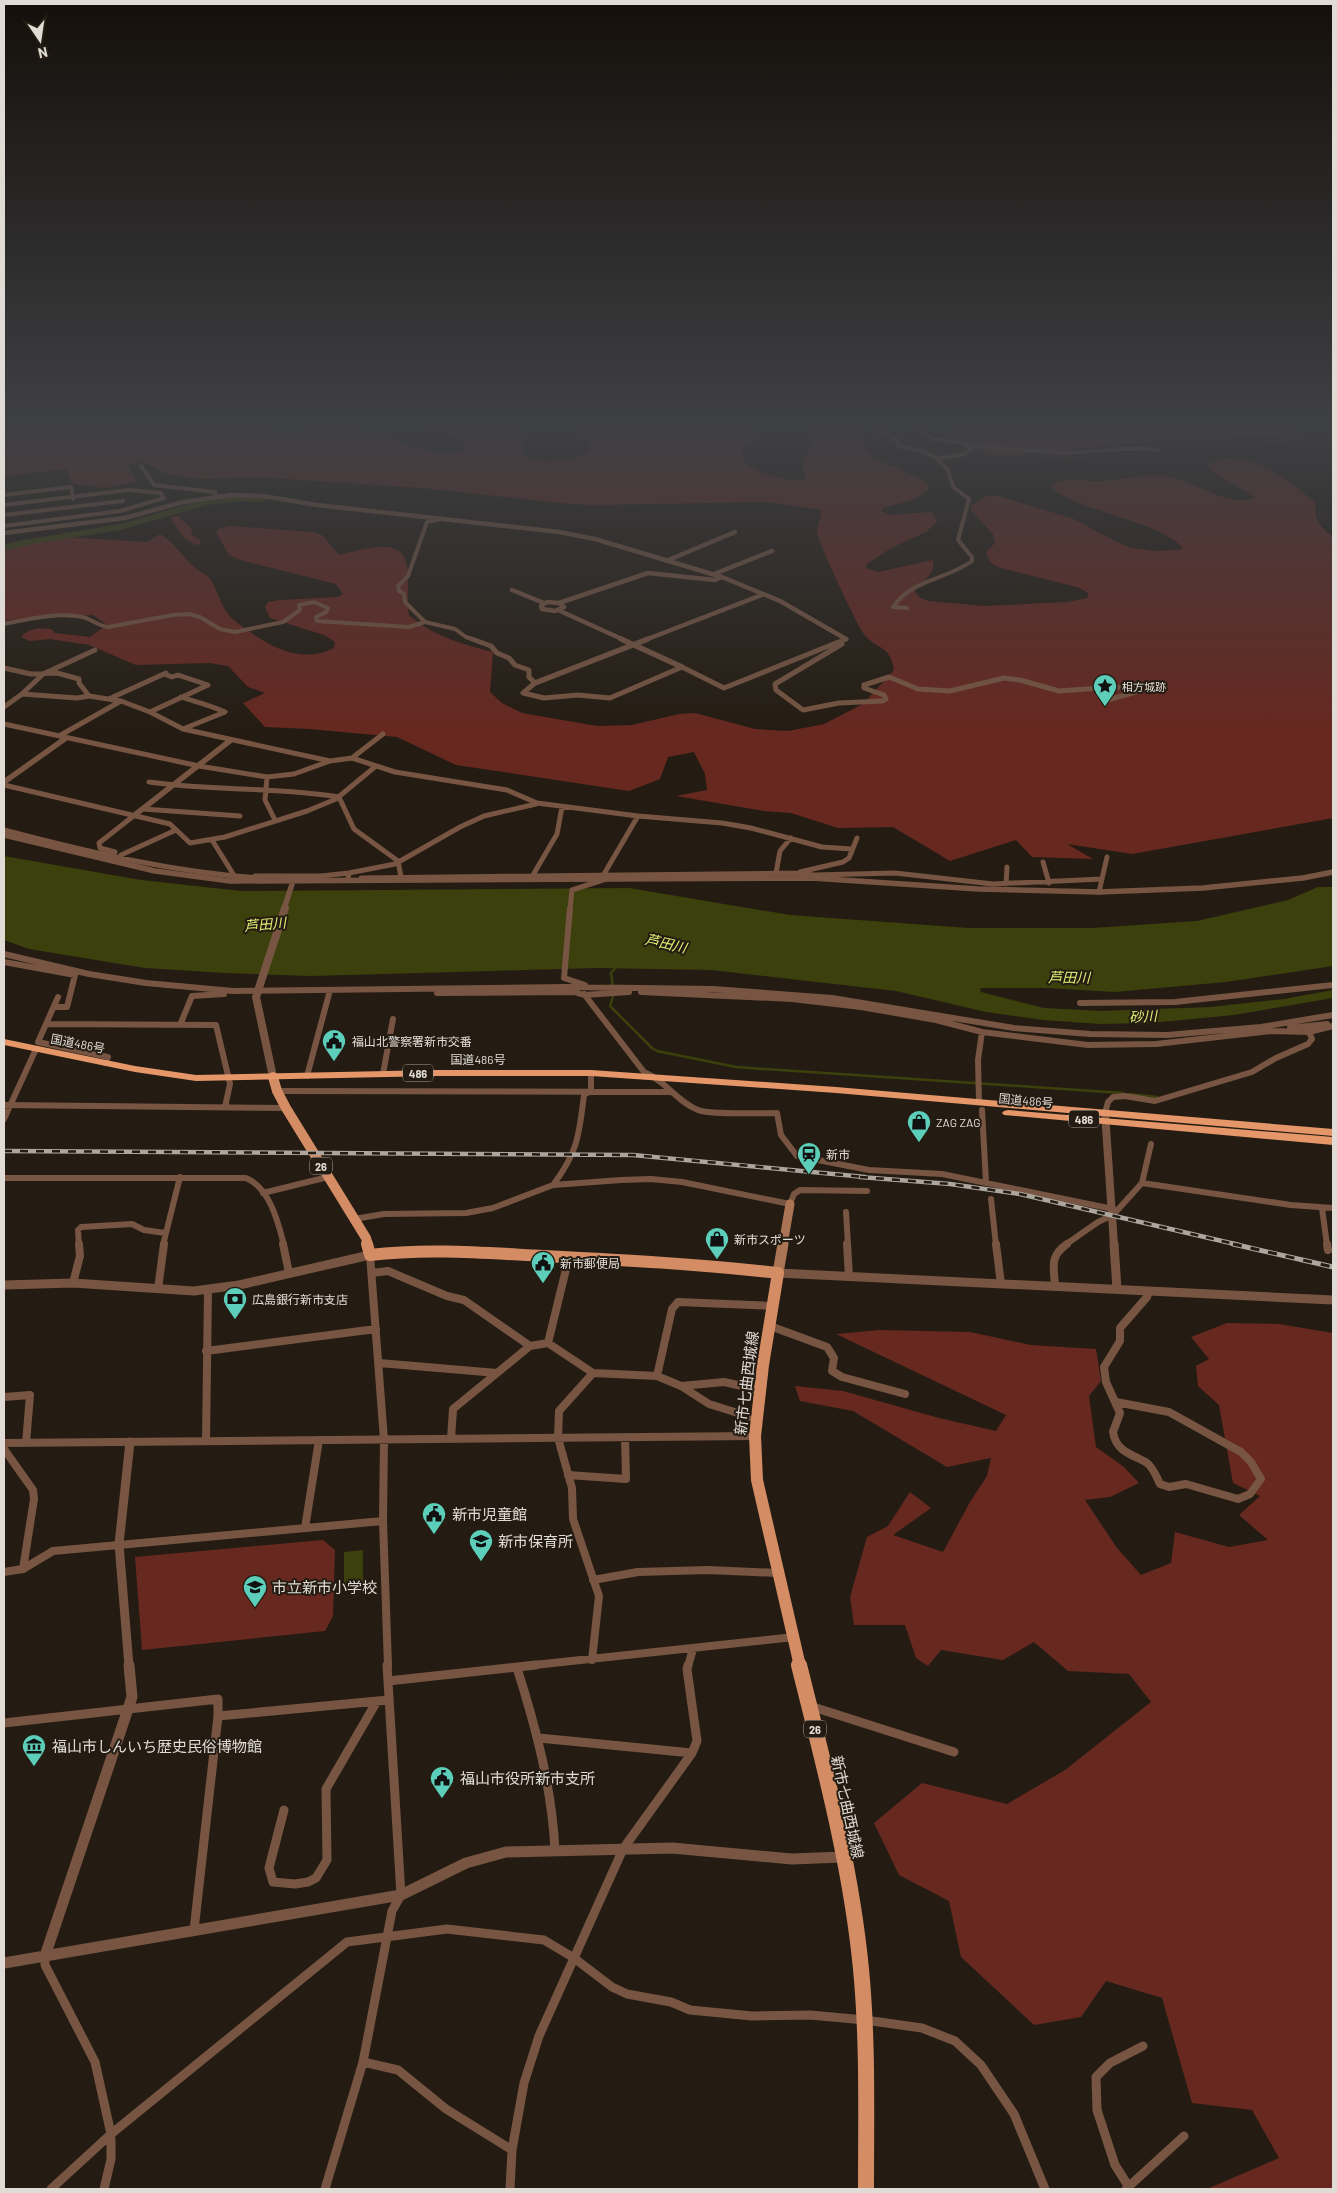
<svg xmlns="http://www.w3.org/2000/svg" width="1337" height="2193" font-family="Barlow,'Noto Sans JP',sans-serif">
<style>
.green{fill:#672820}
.water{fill:#3b400c}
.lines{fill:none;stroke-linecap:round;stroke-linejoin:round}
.stream-far1{stroke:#3b400c;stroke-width:1}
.stream{stroke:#3b400c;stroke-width:2.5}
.river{fill:#3b400c;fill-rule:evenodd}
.minor-far4{stroke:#775542;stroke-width:4}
.minor-far3{stroke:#775542;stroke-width:5}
.minor-far2{stroke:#775542;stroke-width:6}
.minor-far1{stroke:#775542;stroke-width:8}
.minor{stroke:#775542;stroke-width:9}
.tertiary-far4{stroke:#775542;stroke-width:4.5}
.tertiary-far3{stroke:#775542;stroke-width:5.5}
.tertiary-far2{stroke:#775542;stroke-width:8}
.tertiary-far1{stroke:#775542;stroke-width:9}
.tertiary{stroke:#775542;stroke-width:11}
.secondary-far1{stroke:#ab7455;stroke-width:9}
.secondary{stroke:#ab7455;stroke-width:11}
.primary-far2{stroke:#d38c64;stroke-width:10}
.primary-far1{stroke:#d38c64;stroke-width:12}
.primary{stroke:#d38c64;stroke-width:16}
.trunk{fill:#e5976a;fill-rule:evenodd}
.rail-far1-casing{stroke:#aca69e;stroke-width:4.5}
.rail-casing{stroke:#aca69e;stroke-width:5}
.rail-far1{stroke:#241c12;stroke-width:2.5;stroke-dasharray:8;stroke-linecap:butt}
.rail{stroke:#241c12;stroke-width:3;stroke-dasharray:9;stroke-linecap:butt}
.labels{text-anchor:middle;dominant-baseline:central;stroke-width:4;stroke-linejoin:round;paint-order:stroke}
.far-poi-label{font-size:11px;fill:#e0dbd4;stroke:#241c12;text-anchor:start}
.shield{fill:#241c12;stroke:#a8a29a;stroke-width:1}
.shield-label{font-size:11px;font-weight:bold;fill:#e0dbd4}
.poi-label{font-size:12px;fill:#e0dbd4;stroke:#241c12;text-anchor:start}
.street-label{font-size:12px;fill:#e0dbd4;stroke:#241c12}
.water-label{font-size:14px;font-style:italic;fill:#e1f073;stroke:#241c12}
.near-street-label{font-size:15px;fill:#e0dbd4;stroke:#241c12}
.near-poi-label{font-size:15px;fill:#e0dbd4;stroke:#241c12;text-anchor:start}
</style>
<rect width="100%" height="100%" fill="#241c12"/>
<path class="green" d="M4,425H198L193,429L200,431L224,430L219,425H262C272,438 284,442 299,436L307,425H348L358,432L438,453L464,452L467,447C456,429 425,429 405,425L514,426L521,430L524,456C535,465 581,461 591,450L590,443L570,425H743L751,432L754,440C748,445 740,449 742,458C744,471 794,483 806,480L802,464L813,440L812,437L804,425H856C866,435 862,441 867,451C873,460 910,473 921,479L927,484L929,489L916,499L883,508L881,511L889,515L932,512L937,522L926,532L891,548L867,564L866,568L878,572L933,560C935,574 926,579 916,587L915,592L920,598L929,601L985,606L1067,602L1087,598L1088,596V593L1080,588L1001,568C992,565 988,561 986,552L995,543L993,534L971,510V506L986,496L995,495L1074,519L1103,535L1128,547L1153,551L1178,550L1183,549L1182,547C1156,519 1063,508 1050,485C1064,476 1087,482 1103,481C1127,480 1152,471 1175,478C1194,483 1237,510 1255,497L1214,473L1208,465C1240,442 1294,482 1316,504C1313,519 1322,529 1333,537V818L1132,854L1067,844L1093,859L1032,857L1016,840L950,861L893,827L838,828L791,813L764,811L676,796L707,790L705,774L694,752L668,757L660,779L629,791L456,765L397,737L310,729L265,727L243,703L265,693L248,687L228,666L209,663L136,665L89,645L50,639L30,641L21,637C28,628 40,628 51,629L55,633L90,637L107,625L93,615L17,619L4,621V550L60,537L147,542L160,534C177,545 180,554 193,566C198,571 207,574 211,580C217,590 220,602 226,611C230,618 239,624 246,629C272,648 302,664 334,648L335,642L324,635L270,618L265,607L268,602L279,600L338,597L343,594L336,584L240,560L229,555L216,532L220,528L231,526L313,532L322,535L339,555C359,551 401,534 407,565C410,581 406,599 409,615C435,637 462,644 493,652L490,692L502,703L522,713L597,726L632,725L679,714L695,713L755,729L788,731L824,724L863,704L894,670C891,645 875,649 864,634C857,625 817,540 817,532C817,525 821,517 822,510L767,502L596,505L569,504L423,488L362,484L259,477L201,479L167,474L144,462L127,464L137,482L104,488L72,483L66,469L4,476Z
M947,425H1304L1270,438L1174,439L994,457L971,447Z
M178,516L191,528L192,535L201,541L200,544L195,545L183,537L170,517Z
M1227,1323L1279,1324L1333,1333V2189H1207L1279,2158L1252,2110L1192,2103L1162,1998L1106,1981L1081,2017L1034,2025L961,1957L949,1901L899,1875L874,1823L922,1783L1007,1804L1065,1770L1151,1702L1129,1674L1068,1671L1034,1642L1003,1660L941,1650L928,1666L916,1658L905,1625H854L850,1597L867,1537L888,1526L910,1492L931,1508L893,1535L943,1552L970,1502L987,1476L991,1458L947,1467L853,1411L800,1401L795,1386L843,1391L939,1418L996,1431L1006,1415L836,1334L880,1330L970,1332L1031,1345L1096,1349L1101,1381L1089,1396L1096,1447L1124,1467L1139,1483L1110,1497L1085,1500L1117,1548L1141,1575L1171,1563L1175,1532L1229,1547L1268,1540L1239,1515L1260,1496L1233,1483L1219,1405L1198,1386L1196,1366L1209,1359L1191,1337Z
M323,1540L335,1550L333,1616L325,1631L142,1650L135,1557Z"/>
<path class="water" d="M4,856L141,880L241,891L629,888L790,915L968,928H1092L1197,921L1288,900L1318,887H1333V966L1226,982L1115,992L1046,988H980L981,992L1044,1008L1101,1011L1211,1007L1284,999L1333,990V998L1234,1015L1151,1023L1100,1024L1043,1020L986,1012L896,991L711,970L596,968L310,976L225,973L145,968L29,949L4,940Z
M363,1550V1582L344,1584V1552Z"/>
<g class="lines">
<path class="stream-far1" d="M867,425L877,435L899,444L950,454L975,451L1007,455L1071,457L1137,454L1157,445L1170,443L1221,446L1302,439"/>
<path class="stream" d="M613,988L611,973L616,967
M614,993L610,1006L652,1048L657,1051L736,1067L1123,1093
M1129,1094L1157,1097"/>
<path class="river" d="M242,495L261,496L266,499L261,502L242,501L207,505L120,530L33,544L4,551V545L18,541L120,524L207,499Z"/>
<path class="minor-far4" d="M877,425V428L898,441V446L922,451L935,457L948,470L953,487L969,499L958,540L972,557V561C946,580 912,579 893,607L907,608
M910,425L934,439L993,448L1066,453L1139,448L1159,450
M937,459L965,454L972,448L966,445
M141,466L154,485L215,492V496
M4,495L71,487L73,499
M4,505L129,490L161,493L164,498L120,511L4,526
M4,515L123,501
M425,622L405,602L404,594L399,591L398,586L408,576L427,522L441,519
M4,624C29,619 58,612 83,617C93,620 98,626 108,627L173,615L189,614L200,617L220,629L235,632L283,622L300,610L299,605L314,602L328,608L326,612L316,617L317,621L409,627L425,622L455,629L466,637L475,640
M843,640L846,639"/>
<path class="minor-far3" d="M472,639L491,646L497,653L509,658L515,665L529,670V677L535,683L523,693L544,698L578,695L610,698L682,667L724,688L846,639
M842,644L775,684L776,690L803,710L839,703L883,701L886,699L884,695L864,688V685L889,677L918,689L950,691L1004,678L1020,680L1059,691L1115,687L1133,688L1139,691L1108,700
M4,668L31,674L57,673L79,679V683L89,696L121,701L150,712L183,729L330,761L352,758L383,734
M22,694L77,698L89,696
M181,697C196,702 210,705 225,712L183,729
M111,698L166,673
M4,707L22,694L43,674L95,650
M150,712L208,685L178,675L172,677L164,674
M4,724L199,766L267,777L265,800L275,820
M59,736L121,701
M352,758L395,772L507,790L537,803L638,816L722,823L751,828L822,847L852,849
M267,777L294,774L330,761
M149,782C212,791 276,787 339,797L354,829L398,861L401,877
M4,785L170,824L190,843L225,837L307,811L336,799L376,766
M143,809L240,816
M4,830C88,852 172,872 259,878
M212,840L235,877
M115,852L100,848L99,843L136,814
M121,855L176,830
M1043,862L1049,883
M800,872L843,862L849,858L857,838
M776,873L780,851L791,838
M604,874L638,816
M533,875L557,834L562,807
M255,876H321L349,873
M348,878L349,873L395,864L460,827L484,816L536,804
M361,878L799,873L814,875
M812,878L814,875L895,873L993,884L1102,879
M1006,884L1007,867
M1099,892L1107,857
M570,909L572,890L606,879"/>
<path class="minor-far2" d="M570,908L564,978L585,985
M4,954L89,974L146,983L233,991L566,987L713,989L832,998L1014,1028L1090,1034L1167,1035L1261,1027L1333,1015
M4,962L75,975L67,1007H54
M641,992L792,999L861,1007L936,1020L982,1032L1088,1045L1156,1044L1271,1031L1309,1032L1333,1026
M437,993L574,992L584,995L629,992
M584,994L644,1072C665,1080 677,1102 698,1110C708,1115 762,1113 777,1113L781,1135L797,1156L869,1170L942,1174L1113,1209
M58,997L38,1042L108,1057L105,1063
M1080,1003L1175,1002L1333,985
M46,1024L216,1025L230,1084L225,1107
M180,1025L192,996L224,994
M1290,1028L1327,1024
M383,1074L393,1019
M307,1076L329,994
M277,1091L671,1092
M979,1102L978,1060L982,1032
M4,1105L286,1108
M982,1110L986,1182
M1105,1113L1108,1102L1113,1097L1125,1096L1155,1101L1252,1072L1276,1058L1308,1044L1312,1039L1309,1032
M4,1119L36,1049
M4,1178H246C270,1188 278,1222 284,1245
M1142,1183L1291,1205L1333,1208
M553,1185C578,1152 579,1135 584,1095L591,1091V1073
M263,1193L328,1177
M991,1199L996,1245
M1322,1208L1327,1245
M846,1212L848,1245
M354,1219L384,1214L466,1213L493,1208L553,1185L621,1180L651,1179L682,1182L790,1204L794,1194L800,1190L867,1191
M79,1245L78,1230L81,1227L132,1224L144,1230L165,1233
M163,1245L180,1177
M1065,1245L1098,1222L1113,1215L1142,1183L1151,1144"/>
<path class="minor-far1" d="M283,1244L289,1273
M847,1244L849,1277
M996,1244L1001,1284
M1327,1244L1328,1250
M370,1255L384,1440L383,1521L388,1666
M372,1273L388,1271L447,1296L464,1300L530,1346
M73,1283L80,1256L79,1244
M1055,1286C1054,1266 1049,1257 1067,1244
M158,1289L164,1244
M770,1326L827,1347L834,1358L832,1371L842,1377L905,1394
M548,1343L593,1373L657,1376L681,1386L709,1404L757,1419
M206,1351L376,1329
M379,1363L497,1373
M657,1376L672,1309L678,1302L773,1306
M681,1386L724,1382L760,1390
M4,1397L30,1395L26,1443
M1116,1402L1169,1412L1241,1452L1251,1462L1261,1479L1250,1494L1238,1499L1186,1484L1169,1487L1160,1484C1157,1478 1153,1467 1147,1463C1132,1454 1116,1452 1113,1432L1120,1413L1106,1382L1104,1367L1120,1341V1328L1147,1297L1149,1291
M451,1439L453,1409L530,1346L548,1343L569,1257
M206,1441L208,1290
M4,1443L755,1436
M4,1449L33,1490L34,1499L23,1569
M568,1475L626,1479L625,1437
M305,1528L319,1440
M4,1572L23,1569L53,1551L383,1521
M593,1580L638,1572L708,1570L778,1573
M592,1660L599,1596L573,1519L572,1488L558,1438L559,1411L593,1373
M525,1666L794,1637
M688,1666L693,1649"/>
<path class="minor" d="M517,1668C536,1728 552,1788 555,1851
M388,1681L536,1665
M810,1706L954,1752
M218,1716L389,1700
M4,1723L218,1699V1716L194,1930
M539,1738L692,1753
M284,1810L269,1868L273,1882L295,1884L308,1882L316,1878L327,1860L326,1789L377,1701
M45,1956V1965L95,2062L111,2134V2159L104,2189
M363,2062L398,2070L446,2109L512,2150
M1129,2187L1115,2165L1097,2110L1096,2077L1110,2063L1143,2046
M51,2189L111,2134L347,1942L447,1929L544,1940L574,1958L612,1987L627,1994L671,2002L690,2010L752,2016L810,2015L865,2020L922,2028L955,2041L981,2065L1014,2114L1045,2189
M325,2189L363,2062L392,1911L401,1895L387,1665
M510,2189L512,2150L524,2083L539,2036L623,1849L692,1753L697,1741L687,1669L688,1665
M1126,2189L1184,2136"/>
<path class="tertiary-far4" d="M4,533L125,518L183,502L232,495L263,496L317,505L559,532L595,539L722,577L780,601L846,639
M666,561L735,532
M714,574L772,551
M512,590L544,603
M547,602L559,603L564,607L555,611L542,609L541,606Z
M559,603L648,573L715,580L722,577
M558,610L624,640
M645,640L764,594"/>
<path class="tertiary-far3" d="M621,639L682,667
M535,683L648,639
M4,782L66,738
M136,814L231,740
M4,835L155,871L230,881L812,878L978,889L1099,892L1203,888L1303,878L1333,872
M284,909L293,881"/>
<path class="tertiary-far2" d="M273,1077L256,997L285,908
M1105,1113L1114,1245"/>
<path class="tertiary-far1" d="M1114,1244L1117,1289
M778,1273L1333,1300
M4,1285L73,1283L194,1291L239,1285L370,1255
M129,1666L119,1544L130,1442"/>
<path class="tertiary" d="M45,1956L132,1697L129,1665
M4,1963L401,1895L466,1863L506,1852L672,1848L792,1859L843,1857"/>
<path class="secondary-far1" d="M783,1245L790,1204"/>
<path class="secondary" d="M778,1273L783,1244"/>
<path class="primary-far2" d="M273,1077L277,1091L286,1108L366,1238L368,1245"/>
<path class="primary-far1" d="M367,1244L370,1255C428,1248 486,1253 544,1256C622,1260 700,1264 778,1273L763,1365L755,1436L757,1480L800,1666"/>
<path class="primary" d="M799,1665C824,1765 851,1866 861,1969C868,2042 866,2116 866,2189"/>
<path class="trunk" d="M4,1039L135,1066L196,1075L436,1070H591L836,1087L1333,1129V1136L836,1093L591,1076H436L196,1081L135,1072L4,1045Z
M1008,1110L1333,1137V1145L1004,1115L1002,1113L1004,1111Z"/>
<g class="rail-far1-casing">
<path id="rail-far1" d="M4,1151L633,1155L865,1177
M860,1177L950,1184L1020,1194L1239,1245"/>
</g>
<g class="rail-casing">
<path id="rail" d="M1233,1244L1333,1267"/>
</g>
<use href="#rail-far1" class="rail-far1"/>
<use href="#rail" class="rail"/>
</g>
<linearGradient id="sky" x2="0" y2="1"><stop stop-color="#140f0a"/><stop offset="0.58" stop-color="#3f4044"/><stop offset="1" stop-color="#3f4044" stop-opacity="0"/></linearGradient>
<rect width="1337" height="732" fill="url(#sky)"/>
<defs>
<g id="sight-pin" transform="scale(1.25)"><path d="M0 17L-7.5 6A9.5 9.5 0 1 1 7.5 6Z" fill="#5cceba" stroke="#241c12"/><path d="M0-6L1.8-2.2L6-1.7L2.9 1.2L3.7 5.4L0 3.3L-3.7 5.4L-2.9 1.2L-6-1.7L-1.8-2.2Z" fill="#111"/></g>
<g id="civic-pin" transform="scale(1.25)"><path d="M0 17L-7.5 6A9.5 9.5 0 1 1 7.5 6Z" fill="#5cceba" stroke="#241c12"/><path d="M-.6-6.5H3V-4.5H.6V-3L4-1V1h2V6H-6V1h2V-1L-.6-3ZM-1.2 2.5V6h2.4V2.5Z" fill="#111"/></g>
<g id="shop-pin" transform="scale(1.25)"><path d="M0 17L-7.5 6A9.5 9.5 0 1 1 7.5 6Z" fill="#5cceba" stroke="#241c12"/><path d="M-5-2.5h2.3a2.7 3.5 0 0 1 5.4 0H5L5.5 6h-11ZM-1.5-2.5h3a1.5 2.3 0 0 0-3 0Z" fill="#111"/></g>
<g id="station-pin" transform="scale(1.25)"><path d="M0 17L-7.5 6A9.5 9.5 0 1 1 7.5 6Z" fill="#5cceba" stroke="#241c12"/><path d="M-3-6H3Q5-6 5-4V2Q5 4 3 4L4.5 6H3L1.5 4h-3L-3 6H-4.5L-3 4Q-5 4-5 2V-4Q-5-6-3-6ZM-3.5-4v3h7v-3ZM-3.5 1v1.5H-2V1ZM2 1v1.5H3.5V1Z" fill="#111"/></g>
<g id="bank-pin" transform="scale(1.25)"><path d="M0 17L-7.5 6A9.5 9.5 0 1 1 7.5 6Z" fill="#5cceba" stroke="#241c12"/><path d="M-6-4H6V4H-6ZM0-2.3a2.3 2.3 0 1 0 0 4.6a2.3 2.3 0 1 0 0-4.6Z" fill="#111"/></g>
<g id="school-pin" transform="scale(1.25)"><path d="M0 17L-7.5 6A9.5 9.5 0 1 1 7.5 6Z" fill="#5cceba" stroke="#241c12"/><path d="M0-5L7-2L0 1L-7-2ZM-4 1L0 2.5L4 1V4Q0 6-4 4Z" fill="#111"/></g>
<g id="museum-pin" transform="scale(1.25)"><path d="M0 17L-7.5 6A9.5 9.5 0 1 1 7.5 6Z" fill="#5cceba" stroke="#241c12"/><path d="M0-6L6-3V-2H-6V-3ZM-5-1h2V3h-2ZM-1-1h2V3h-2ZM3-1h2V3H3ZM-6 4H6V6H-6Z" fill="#111"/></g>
</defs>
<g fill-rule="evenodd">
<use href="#sight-pin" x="1105" y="686"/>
<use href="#civic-pin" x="334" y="1041"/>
<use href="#shop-pin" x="919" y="1122"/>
<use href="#station-pin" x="809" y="1154"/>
<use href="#shop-pin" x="717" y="1239"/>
<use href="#civic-pin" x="543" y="1263"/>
<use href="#bank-pin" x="235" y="1299"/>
<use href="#civic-pin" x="434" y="1514"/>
<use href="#school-pin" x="481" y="1541"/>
<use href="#school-pin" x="255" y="1587"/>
<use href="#museum-pin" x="34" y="1746"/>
<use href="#civic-pin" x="442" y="1778"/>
</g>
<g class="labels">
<g class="far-poi-label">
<text x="1122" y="686">相方城跡</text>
</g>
<g class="shield">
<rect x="403" y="1064.5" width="30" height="17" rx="4"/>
<rect x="1069" y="1110.5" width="30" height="17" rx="4"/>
<rect x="310" y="1157.5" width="22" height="17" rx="4"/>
<rect x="804" y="1720.5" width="22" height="17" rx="4"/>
</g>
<g class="shield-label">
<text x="418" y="1073">486</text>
<text x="1084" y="1119">486</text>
<text x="321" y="1166">26</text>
<text x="815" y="1729">26</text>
</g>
<g class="poi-label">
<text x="352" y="1041">福山北警察署新市交番</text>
<text x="936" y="1122">ZAG ZAG</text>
<text x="826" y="1154">新市</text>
<text x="734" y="1239">新市スポーツ</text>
<text x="560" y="1263">新市郵便局</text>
<text x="252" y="1299">広島銀行新市支店</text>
</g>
<g class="street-label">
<text transform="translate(78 1043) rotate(11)">国道486号</text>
<text x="478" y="1059">国道486号</text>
<text transform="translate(1026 1100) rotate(5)">国道486号</text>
</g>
<g class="water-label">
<text transform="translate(265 924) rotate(-5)">芦田川</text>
<text transform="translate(666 943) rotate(13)">芦田川</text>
<text transform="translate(1069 977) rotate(1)">芦田川</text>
<text transform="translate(1143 1016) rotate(-3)">砂川</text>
</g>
<g class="near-street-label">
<text transform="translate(746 1383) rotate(-83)">新市七曲西城線</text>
<text transform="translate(848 1807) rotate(78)">新市七曲西城線</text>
</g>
<g class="near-poi-label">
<text x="452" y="1514">新市児童館</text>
<text x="498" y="1541">新市保育所</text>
<text x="272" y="1587">市立新市小学校</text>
<text x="52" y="1746">福山市しんいち歴史民俗博物館</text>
<text x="460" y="1778">福山市役所新市支所</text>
</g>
</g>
<rect width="1337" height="2193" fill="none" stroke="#e0dbd4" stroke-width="10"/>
<g transform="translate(40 40) rotate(167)" stroke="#241c12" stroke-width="4" paint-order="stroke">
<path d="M0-4L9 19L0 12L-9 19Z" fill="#e0dbd4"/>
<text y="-8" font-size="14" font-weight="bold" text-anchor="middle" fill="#e0dbd4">N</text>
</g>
</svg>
